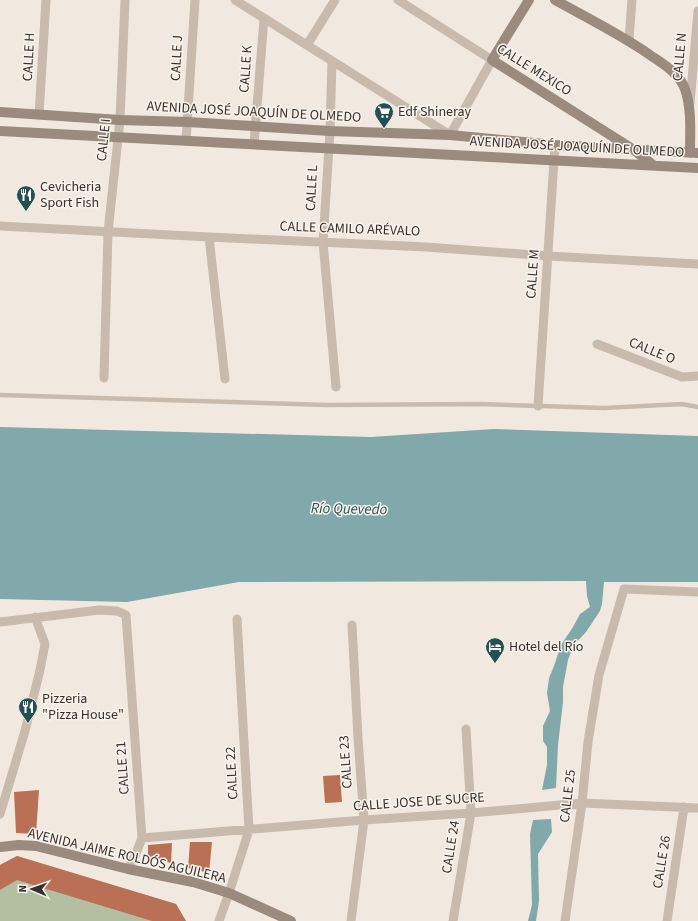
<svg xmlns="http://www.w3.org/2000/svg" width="698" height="921" font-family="'Source Sans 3',sans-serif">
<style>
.green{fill:#b4bea1}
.water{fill:#81a8ab}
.building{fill:#ba7054}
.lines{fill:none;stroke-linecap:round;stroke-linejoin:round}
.lane{stroke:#c8baad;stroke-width:4.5}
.street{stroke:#c8baad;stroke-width:9}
.secondary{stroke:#9b8a7e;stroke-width:10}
.labels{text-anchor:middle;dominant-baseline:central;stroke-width:3;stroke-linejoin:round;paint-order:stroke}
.street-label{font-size:14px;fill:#372f2b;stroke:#f9f3ec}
.poi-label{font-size:14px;fill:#372f2b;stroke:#f9f3ec;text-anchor:start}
.water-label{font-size:15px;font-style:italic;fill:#245054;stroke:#f9f3ec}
</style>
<rect width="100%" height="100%" fill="#f1e9e0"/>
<path class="green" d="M17,856L176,904L186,921H0V865Z"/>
<path class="water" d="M0,427L371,437L494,429L698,436V582H604L602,604L600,611L586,632L573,646L568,660L563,687V702L558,745L556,788L542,790L547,765V747L543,741V726L550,711L547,693L549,678L554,666L561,645L573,627L580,614L590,607L587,596L586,581L239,582L127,602L0,599Z
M551,819L552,832L538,854L539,901L536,921H528L532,905L530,834L533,820Z"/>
<path class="building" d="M340,775L342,802L325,803L323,776Z
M39,790L36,834L16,833L14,792Z
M190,842H212L209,873L188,868Z
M172,843L171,863L148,858V845Z
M17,856L176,904L186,921H152L17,880L0,890V865Z"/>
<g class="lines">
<path class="lane" d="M0,395L327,405L480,404L604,408L682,404L698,407"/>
<path class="street" d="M235,0L450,135L492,60L398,0
M629,40L632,0
M307,45L335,0
M332,61L330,131L323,242L336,387
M690,103L698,11
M39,115L46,0
M186,141L195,0
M254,144L264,19
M0,226L209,237L426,247L548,256L698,264
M209,237L225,379
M597,344L682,377L698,376
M104,378L108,232L120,120L125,0
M538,406L555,145
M0,622L99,610L117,611L126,615L142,838L135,856L128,869
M0,814L25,731L40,670L45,644L35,617
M142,838L364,820L471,813L582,803L698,808
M219,921L229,893L249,830L237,619
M351,921L364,820L358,738L352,625
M453,921L471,813L466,729
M565,921L582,803L588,742L599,675L624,589L698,592
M667,921L684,807"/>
<path class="secondary" d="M529,0L492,60L634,150L653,165
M555,0C587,18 620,34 650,55C663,64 679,73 685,89C692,110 690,131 690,153
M0,112L120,120L188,122L330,131L450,135L555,145L698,153
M0,131L698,168
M0,847L19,845L36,846L128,869L193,882L229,893L291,921"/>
</g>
<defs>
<g id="supermarket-pin" transform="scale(1)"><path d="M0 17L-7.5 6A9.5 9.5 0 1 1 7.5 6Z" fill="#245054" stroke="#f9f3ec"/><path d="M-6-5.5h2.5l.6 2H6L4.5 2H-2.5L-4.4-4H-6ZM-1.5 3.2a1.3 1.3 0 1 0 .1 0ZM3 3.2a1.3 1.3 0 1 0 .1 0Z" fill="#fff"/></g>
<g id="restaurant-pin" transform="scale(1)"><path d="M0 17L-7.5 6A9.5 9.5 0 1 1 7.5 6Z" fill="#245054" stroke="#f9f3ec"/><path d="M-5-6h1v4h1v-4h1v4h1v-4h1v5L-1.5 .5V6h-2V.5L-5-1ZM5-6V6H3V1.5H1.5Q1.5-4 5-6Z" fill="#fff"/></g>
<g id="hotel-pin" transform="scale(1)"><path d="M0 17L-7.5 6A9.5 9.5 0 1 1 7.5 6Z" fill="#245054" stroke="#f9f3ec"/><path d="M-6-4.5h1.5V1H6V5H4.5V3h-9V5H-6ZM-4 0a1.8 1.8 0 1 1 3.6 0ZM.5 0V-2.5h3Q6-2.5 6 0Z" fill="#fff"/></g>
</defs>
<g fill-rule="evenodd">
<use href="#supermarket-pin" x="384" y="112"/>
<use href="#restaurant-pin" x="26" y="195"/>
<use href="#hotel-pin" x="495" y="647"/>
<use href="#restaurant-pin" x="28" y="707"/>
</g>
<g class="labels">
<g class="street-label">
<text transform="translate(29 57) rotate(-87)">CALLE H</text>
<text transform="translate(680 57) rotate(-85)">CALLE N</text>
<text transform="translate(177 58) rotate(-87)">CALLE J</text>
<text transform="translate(246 69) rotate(-86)">CALLE K</text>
<text transform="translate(534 70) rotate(32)">CALLE MEXICO</text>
<text transform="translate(254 112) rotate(3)">AVENIDA JOSÉ JOAQUÍN DE OLMEDO</text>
<text transform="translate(104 140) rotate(-84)">CALLE I</text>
<text transform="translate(577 147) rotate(3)">AVENIDA JOSÉ JOAQUÍN DE OLMEDO</text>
<text transform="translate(312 188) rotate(-87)">CALLE L</text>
<text transform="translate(350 229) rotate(2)">CALLE CAMILO ARÉVALO</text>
<text transform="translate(533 274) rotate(-86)">CALLE M</text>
<text transform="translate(652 351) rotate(22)">CALLE O</text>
<text transform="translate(346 762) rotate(-94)">CALLE 23</text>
<text transform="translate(123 768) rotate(-94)">CALLE 21</text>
<text transform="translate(232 773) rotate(-93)">CALLE 22</text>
<text transform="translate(568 796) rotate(-83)">CALLE 25</text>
<text transform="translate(419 802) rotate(-4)">CALLE JOSE DE SUCRE</text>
<text transform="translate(451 847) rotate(-81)">CALLE 24</text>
<text transform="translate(127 856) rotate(13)">AVENIDA JAIME ROLDÓS AGUILERA</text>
<text transform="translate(662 862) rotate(-81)">CALLE 26</text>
</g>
<g class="poi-label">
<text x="398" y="112">Edf Shineray</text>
<text x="40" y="187">Cevicheria<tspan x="40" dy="16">Sport Fish</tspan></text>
<text x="509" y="647">Hotel del Río</text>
<text x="42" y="699">Pizzeria<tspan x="42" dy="16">"Pizza House"</tspan></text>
</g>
<g class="water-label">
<text transform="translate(349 509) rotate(1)">Río Quevedo</text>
</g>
</g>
<g transform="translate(32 889) rotate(272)" stroke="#f9f3ec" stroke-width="3" paint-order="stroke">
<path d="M0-3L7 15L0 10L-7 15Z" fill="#372f2b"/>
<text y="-6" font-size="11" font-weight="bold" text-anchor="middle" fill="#372f2b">N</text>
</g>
</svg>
